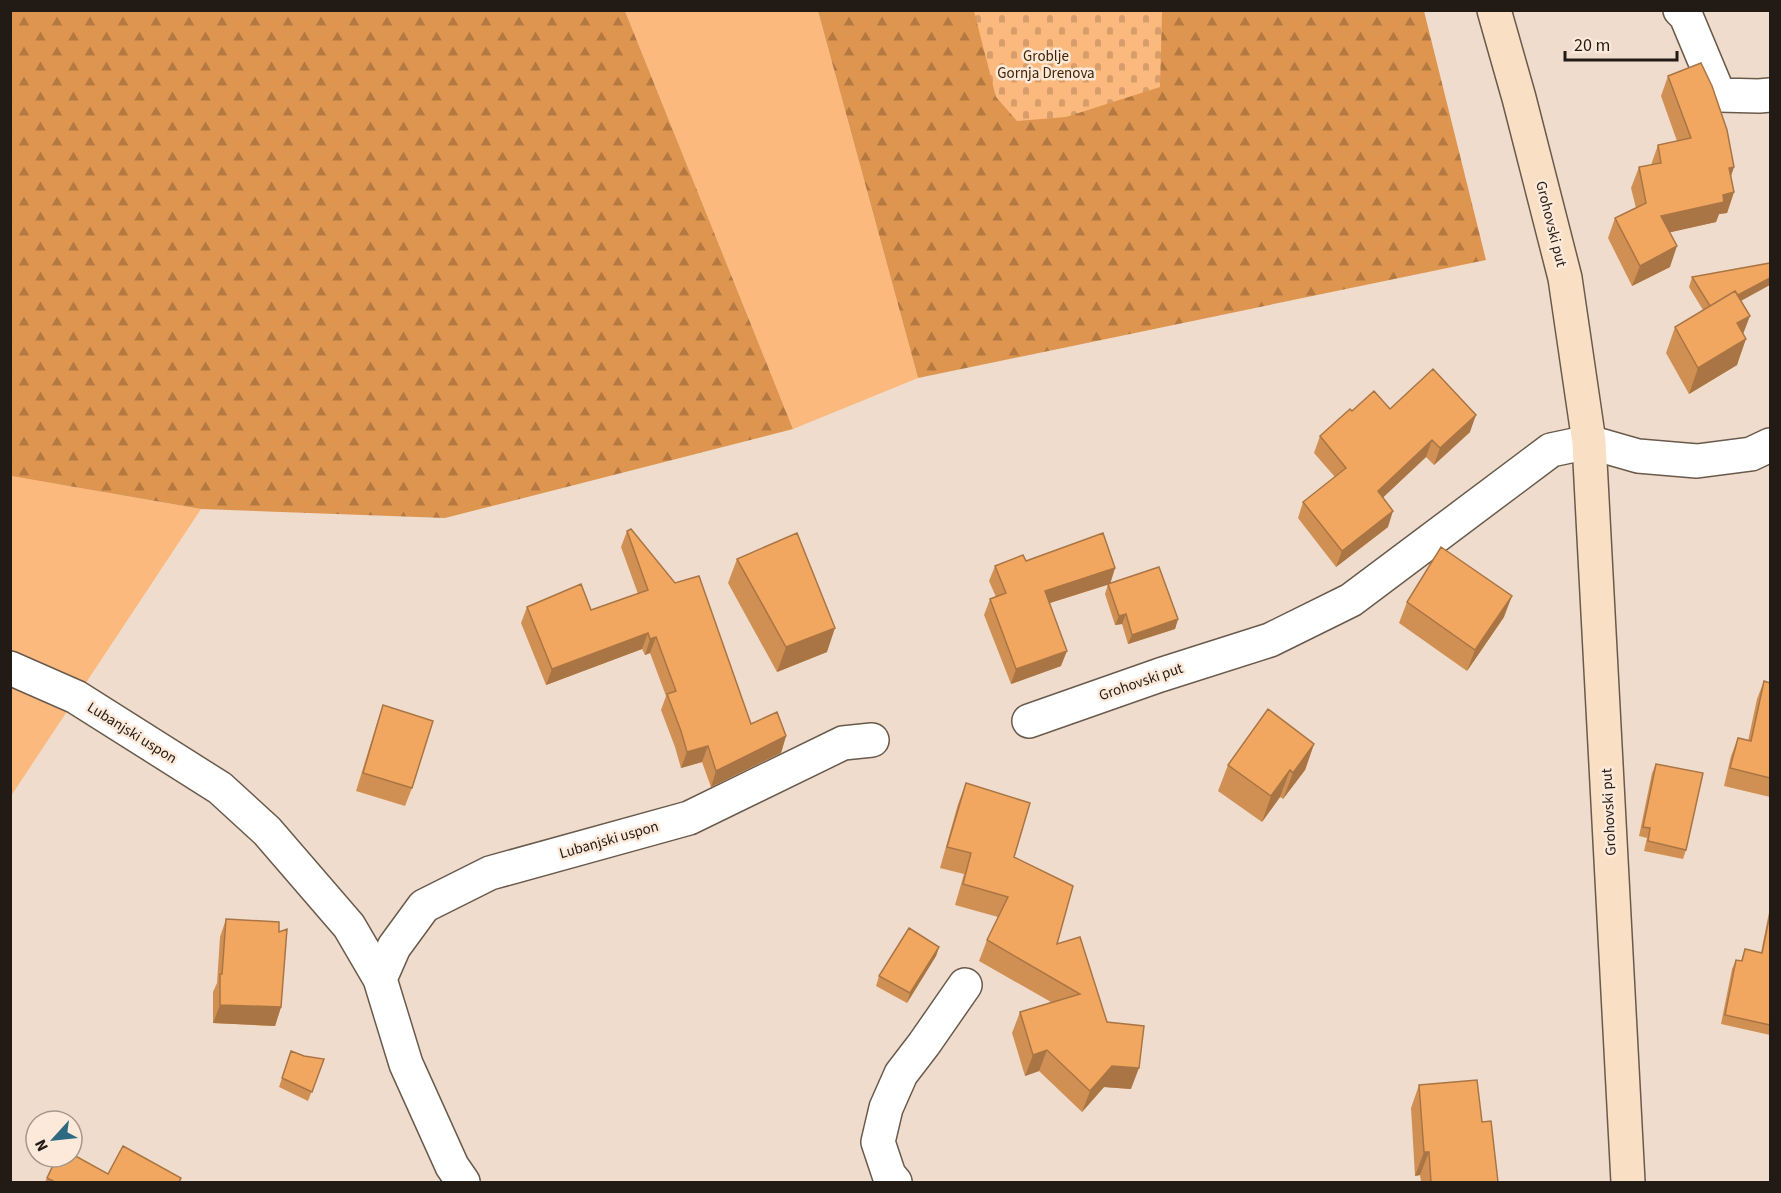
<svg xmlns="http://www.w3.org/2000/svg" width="1781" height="1193" font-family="'Source Sans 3',sans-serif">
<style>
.green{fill:#fbb97d}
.forest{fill:url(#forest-firs)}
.cemetery{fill:url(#cemetery-stones)}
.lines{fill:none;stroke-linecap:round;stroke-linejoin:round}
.street-casing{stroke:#6a5a4c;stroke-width:36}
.secondary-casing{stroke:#6a5a4c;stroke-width:36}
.street{stroke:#fff;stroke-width:33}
.secondary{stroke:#f9dfc4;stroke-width:33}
.wall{fill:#d09053}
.shaded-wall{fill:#a97544}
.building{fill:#f2a761;stroke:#a97544;stroke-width:1.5}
.labels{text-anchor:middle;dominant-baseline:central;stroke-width:5;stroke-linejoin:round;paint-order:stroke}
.park-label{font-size:15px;fill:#412405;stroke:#fce9d9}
.street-label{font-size:15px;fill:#221b15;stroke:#fce9d9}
</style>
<defs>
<pattern id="forest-firs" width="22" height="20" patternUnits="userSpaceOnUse" patternTransform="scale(1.5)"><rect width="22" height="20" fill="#de954f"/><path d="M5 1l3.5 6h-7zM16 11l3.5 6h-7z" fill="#b47940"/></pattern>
<pattern id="cemetery-stones" width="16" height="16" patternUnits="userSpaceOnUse" patternTransform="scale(1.5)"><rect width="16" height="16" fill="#fbb97d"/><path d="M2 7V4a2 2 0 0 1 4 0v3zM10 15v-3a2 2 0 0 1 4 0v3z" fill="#d79e6b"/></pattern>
</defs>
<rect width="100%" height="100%" fill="#efdccc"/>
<path class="green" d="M625,11H818L918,378L793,429Z
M11,476L201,509L11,796Z"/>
<path class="forest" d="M10,11H625L793,429L445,518L201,509L11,476Z
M818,11H1424L1486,260L918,378Z"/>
<path class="cemetery" d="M974,11H1162L1160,87L1066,117L1017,121L996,97Z"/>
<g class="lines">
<g class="street-casing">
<path id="street" d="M1680,10L1686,16L1719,95L1759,96L1770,95
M10,668L76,697L220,788L267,831L349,926L380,979L406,1064L452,1166L463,1182
M1029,721L1160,675L1270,640L1351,600L1551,450L1589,442L1638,456L1697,461L1751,454L1770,445
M380,979L394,947L424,906L490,873L689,818L843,743L872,740
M895,1182L889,1175L878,1142L886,1108L901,1074L924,1044L965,985"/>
</g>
<g class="secondary-casing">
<path id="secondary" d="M1494,10L1519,98L1565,278L1589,442L1628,1182"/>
</g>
<use href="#street" class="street"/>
<use href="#secondary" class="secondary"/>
</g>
<path class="wall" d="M1668,76L1734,167L1731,176L1734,192L1727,213L1719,214L1716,222L1670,232V267L1632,286L1608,238L1615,218L1636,208L1631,188L1639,167L1651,165L1658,145L1677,141L1661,96Z
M1692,277L1741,301L1743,334L1737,365L1689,394L1666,353L1675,327L1703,310L1689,287Z
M1390,409L1470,432L1434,465L1426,457L1383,497L1388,527L1336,567L1298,518L1303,502L1335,477L1314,453L1320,436L1352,411Z
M627,531L751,724L786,736L781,753L711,787L702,762L681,768L675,747L661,710L666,696L650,653L645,655L642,649L546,685L521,623L527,607L591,610L638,594L621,547Z
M737,559L827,652L777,672L728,583Z
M1026,561L1115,568L1110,584L1050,603L1061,666L1011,684L984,615L990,599L996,597L989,581L995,566Z
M1108,584L1178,619L1175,629L1128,644L1122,624L1115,625L1105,594Z
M1407,602L1504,617L1467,671L1399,623Z
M1764,681L1770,683V797L1724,786L1731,756L1738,738L1748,741L1757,699Z
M383,705L412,788L405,806L356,791L377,723Z
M1314,744L1305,770L1283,799L1280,797L1262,822L1218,791L1228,765Z
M1656,764L1686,850L1683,859L1644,851L1647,838L1639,836L1652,773Z
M966,783L1014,857L1057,944L1107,1022L1131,1089L1104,1087L1082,1112L1039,1071L1025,1076L1012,1033L1020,1012L1051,1002L979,961L987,940L998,917L955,905L964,874L940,868L958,804Z
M1770,907V1035L1721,1024L1732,969L1736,960L1741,961L1745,949L1761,953Z
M226,919L281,1007L275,1026L213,1023V992L217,983L220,937Z
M939,947L936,956L907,1003L876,986L879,976Z
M291,1051L304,1056L324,1059L308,1101L279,1087Z
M1419,1085L1482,1122L1498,1182H1421L1420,1175L1415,1176L1411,1108Z
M108,1174L180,1182H45L47,1178Z"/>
<path class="shaded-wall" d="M1734,167L1727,187L1729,168Z
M1734,192L1727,213L1719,214L1716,222L1654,236L1661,216L1723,195Z
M1677,246L1670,267L1632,286L1640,266Z
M1770,278V285L1708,319L1711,309Z
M1750,316L1740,342L1737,323Z
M1746,339L1737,365L1689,394L1698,368Z
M1476,415L1470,432L1434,465L1440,448Z
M1432,440L1426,457L1373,507L1378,491Z
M1393,511L1388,527L1336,567L1342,551Z
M1115,568L1110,584L1040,606L1045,591Z
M1512,596L1504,617L1467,671L1475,650Z
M1126,614L1122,624L1115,625L1119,616Z
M1178,619L1175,629L1128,644L1132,635Z
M835,628L827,652L777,672L786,647Z
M648,633L642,649L546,685L552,669Z
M656,637L650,653L645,655L650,639Z
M1067,651L1061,666L1011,684L1016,669Z
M786,736L781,753L711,787L716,771Z
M1314,744L1305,770L1283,799L1293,773Z
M708,746L702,762L681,768L687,752Z
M1290,770L1280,797L1262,822L1271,796Z
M939,947L936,956L907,1003L910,993Z
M220,1005L281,1007L275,1026L213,1023Z
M1047,1050L1039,1071L1025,1076L1033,1055Z
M1112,1066L1139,1068L1131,1089L1104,1087L1082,1112L1090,1091Z
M1424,1152H1429L1420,1175L1415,1176Z"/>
<path class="building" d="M1701,63L1712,86L1727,130L1734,167L1729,168L1734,192L1723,195L1724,202L1661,216L1677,246L1640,266L1615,218L1646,203L1639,167L1661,163L1658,145L1691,138L1668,76Z
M1770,263V278L1738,295L1735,291L1710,306L1692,277Z
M1735,291L1750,316L1737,323L1746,339L1698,368L1675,327Z
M1433,369L1476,415L1440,448L1432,440L1378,491L1393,511L1342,551L1303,502L1346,468L1320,436L1350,409L1352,411L1374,391L1390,409Z
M631,529L675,583L699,576L751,724L777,712L786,736L716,771L708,746L687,752L681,731L667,694L676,691L656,637L650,639L648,633L552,669L527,607L581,584L591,610L648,590L627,531Z
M797,533L835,628L786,647L737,559Z
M1103,533L1115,568L1045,591L1067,651L1016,669L990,599L1006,593L995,566L1023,555L1026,561Z
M1441,547L1512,596L1475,650L1407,602Z
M1159,567L1178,619L1132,635L1126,614L1119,616L1108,584Z
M1764,681L1770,683V778L1730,768L1738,738L1751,741Z
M383,705L433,721L412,788L363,773Z
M1268,709L1314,744L1293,773L1290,770L1271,796L1228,765Z
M1656,764L1703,773L1686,850L1648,841L1650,828L1643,827Z
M966,783L1030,803L1014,857L1073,886L1057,944L1080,937L1107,1022L1144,1026L1139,1068L1112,1066L1090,1091L1047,1050L1033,1055L1020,1012L1080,994L987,940L1008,897L963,884L971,853L947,847Z
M1770,914V1025L1725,1015L1736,960L1742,961L1745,949L1762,953Z
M226,919L279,922V932L287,929L281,1007L220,1005V974H222Z
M909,928L939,947L910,993L879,976Z
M291,1051L304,1056L324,1059L312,1092L282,1078Z
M1477,1080L1482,1122L1491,1121L1498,1182H1431L1429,1152H1424L1419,1085Z
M123,1146L181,1178L179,1182H55L47,1178L57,1157H72V1154L108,1174Z"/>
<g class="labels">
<g class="park-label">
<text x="1046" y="56">Groblje<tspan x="1046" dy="17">Gornja Drenova</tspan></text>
</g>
<g class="street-label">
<text transform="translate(1551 224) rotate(76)">Grohovski put</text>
<text transform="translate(1141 682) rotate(-19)">Grohovski put</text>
<text transform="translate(132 733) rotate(32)">Lubanjski uspon</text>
<text transform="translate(1609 812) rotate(-93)">Grohovski put</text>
<text transform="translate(609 840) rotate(-16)">Lubanjski uspon</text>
</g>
</g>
<rect width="1781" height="1193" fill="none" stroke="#221b15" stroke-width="24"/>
<g transform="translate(54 1139) rotate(243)"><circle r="28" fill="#fce9d9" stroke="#a5978b" stroke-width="1.5"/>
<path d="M0-4.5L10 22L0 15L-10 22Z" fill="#2d6a81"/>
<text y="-9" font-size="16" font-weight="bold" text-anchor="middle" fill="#221b15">N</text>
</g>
<path d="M1565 51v9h112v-9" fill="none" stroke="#221b15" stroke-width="3"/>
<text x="1574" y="51" font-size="18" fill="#221b15" stroke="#fce9d9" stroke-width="4.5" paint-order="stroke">20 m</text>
</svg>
